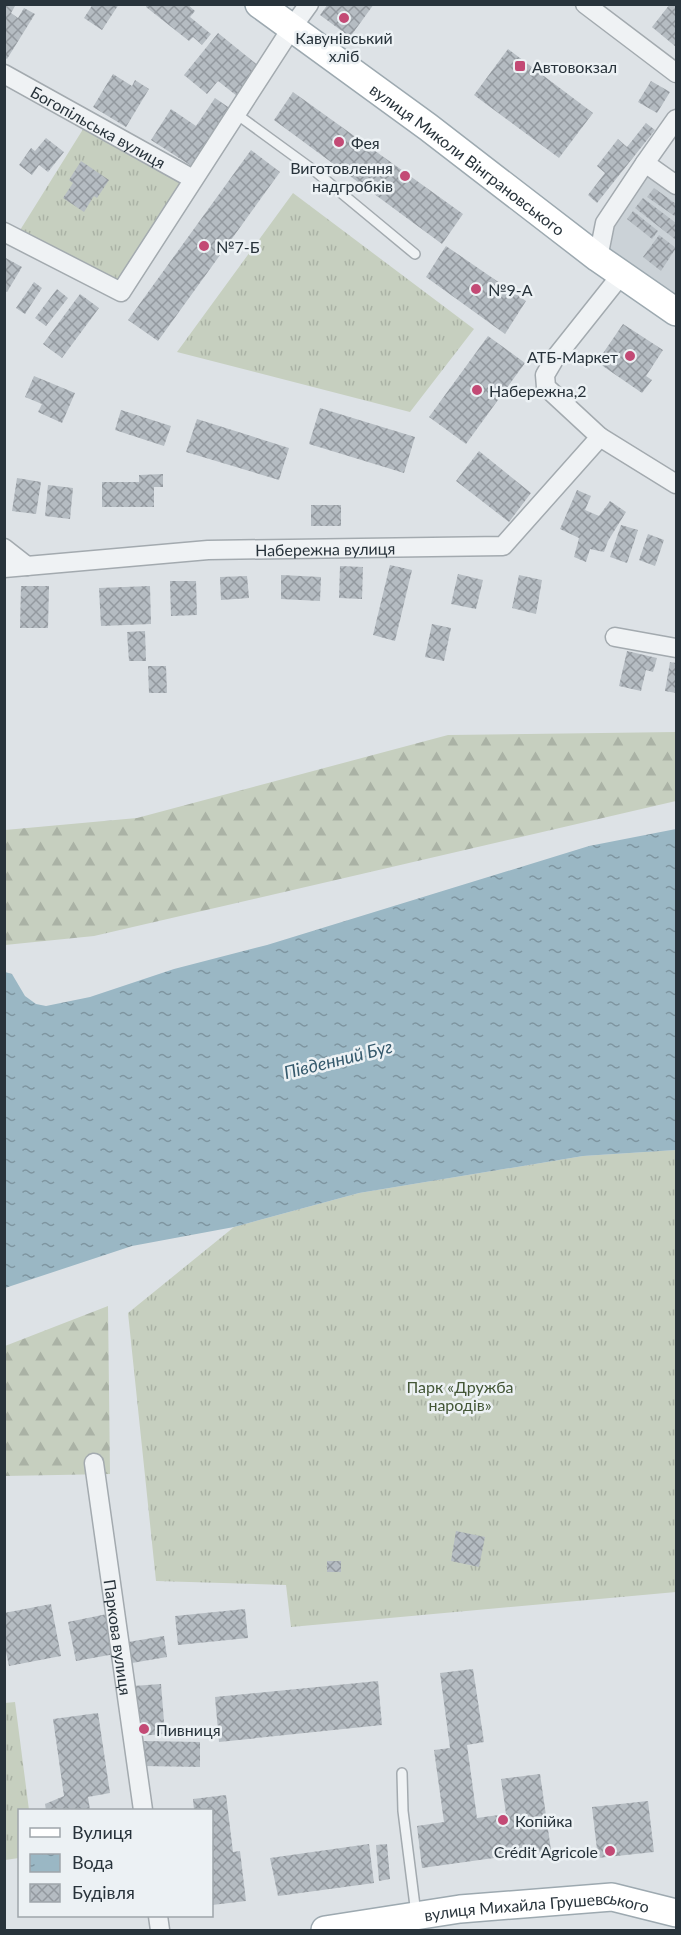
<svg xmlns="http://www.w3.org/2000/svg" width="681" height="1935" font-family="Lato,sans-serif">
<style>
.built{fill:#cbd2d7}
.grass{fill:url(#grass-tufts)}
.forest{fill:url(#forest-firs)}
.water{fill:url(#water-ripples)}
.building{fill:url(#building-cross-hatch)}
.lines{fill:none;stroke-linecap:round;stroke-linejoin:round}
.service-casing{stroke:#a3aaaf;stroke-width:12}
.minor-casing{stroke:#a3aaaf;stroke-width:21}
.primary-casing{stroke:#9da9b0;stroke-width:30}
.service{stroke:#eff2f4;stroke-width:9}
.minor{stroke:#eff2f4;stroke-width:18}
.primary{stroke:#fff;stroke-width:27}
.poi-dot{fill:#c34a75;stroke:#ecf1f4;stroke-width:2}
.labels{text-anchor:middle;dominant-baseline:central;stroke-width:5;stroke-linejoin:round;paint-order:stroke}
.poi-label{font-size:16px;fill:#28333b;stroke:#ecf1f4;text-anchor:start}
.street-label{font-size:16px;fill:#28333b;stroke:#ecf1f4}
.park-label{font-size:16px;fill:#435636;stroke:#ecf1f4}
.water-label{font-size:18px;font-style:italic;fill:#35596c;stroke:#ecf1f4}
</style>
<defs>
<pattern id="grass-tufts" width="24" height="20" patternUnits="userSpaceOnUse" patternTransform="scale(1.5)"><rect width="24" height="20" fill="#c6cfbf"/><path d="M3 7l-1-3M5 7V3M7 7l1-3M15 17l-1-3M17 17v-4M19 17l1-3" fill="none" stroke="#aab2a5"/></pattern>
<pattern id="forest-firs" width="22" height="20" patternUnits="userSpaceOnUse" patternTransform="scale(1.5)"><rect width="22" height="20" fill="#c6cfbf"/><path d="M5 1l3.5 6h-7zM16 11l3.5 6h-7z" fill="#aab2a5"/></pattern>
<pattern id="water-ripples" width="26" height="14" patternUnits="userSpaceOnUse" patternTransform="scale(1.5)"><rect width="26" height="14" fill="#9ab7c4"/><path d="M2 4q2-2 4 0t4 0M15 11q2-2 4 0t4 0" fill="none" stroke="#7e95a0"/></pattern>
<pattern id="building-cross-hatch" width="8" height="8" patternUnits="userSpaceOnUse" patternTransform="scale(1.5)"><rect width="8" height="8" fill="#b5bcc2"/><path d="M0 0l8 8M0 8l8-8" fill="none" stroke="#93999f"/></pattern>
</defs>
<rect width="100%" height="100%" fill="#dde2e6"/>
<path class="built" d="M642,168L676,193V296L610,250L612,225Z"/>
<path class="grass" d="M85,126L184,181L120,286L17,235Z
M293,193L474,329L410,412L177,352Z
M676,1150V1592L291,1627L286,1585L156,1581L128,1313L234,1227L359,1193L583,1156Z
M15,1702L29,1810H20L19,1858L5,1860V1703Z"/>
<path class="forest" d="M676,732V801L94,936L5,945V830L137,818L448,735Z
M108,1306L110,1474L5,1476V1346Z"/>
<path class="water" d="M676,829V1150L583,1156L359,1193L234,1227L132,1246L5,1288V972L12,974L25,996L36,1004L46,1006L90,997L174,969L267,945L589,846Z"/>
<path class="building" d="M4,4L15,6L11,13L18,18L24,8L35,14L7,59L4,57Z
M93,4H119L102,30L84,18Z
M147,4H187L195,11L190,17L211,34L202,45L193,37L189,41L146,7Z
M328,4H374L350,37L320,15Z
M670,4H676V47L652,27Z
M218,33L260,67L237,96L218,81L207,94L184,75Z
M508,49L593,113L559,158L474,95Z
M113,74L132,86L135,80L149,89L126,127L93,107Z
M651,81L670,92L657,113L638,102Z
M293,92L463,214L442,244L274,120Z
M215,98L231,109L193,167L151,140L171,109L196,126Z
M646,123L655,130L597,203L588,195L605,173L597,166L618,139L627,147Z
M46,138L64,152L48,172L39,165L32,175L19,165L31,148L35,151Z
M251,150L280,172L158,341L128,320Z
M81,161L109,180L97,198L94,196L84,212L63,198L73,183L69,180Z
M654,188L676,204V217L647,197Z
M643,198L676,223V240L635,208Z
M633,211L658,231L652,239L627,219Z
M659,235L676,248L661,271L643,257Z
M446,246L526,301L505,334L426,277Z
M4,257L22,267L7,292L4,291Z
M34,282L42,288L25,314L16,308Z
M57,289L68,298L46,326L35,318Z
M80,294L99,308L62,358L43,344Z
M623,324L663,350L646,376L652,380L642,393L597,362Z
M488,336L525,363L466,444L429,417Z
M34,376L75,393L62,423L38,412L42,404L25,397Z
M320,408L415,437L404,473L309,444Z
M121,410L171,426L164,446L115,430Z
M197,419L289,448L279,480L186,452Z
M479,451L531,493L509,522L456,481Z
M163,474V487H154V507H102V482H139V475Z
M17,478L41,482L36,514L12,511Z
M48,485L73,488L70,519L45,516Z
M577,490L591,496L585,510L599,516L610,501L626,512L608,541L604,552L590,549L586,562L574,557L579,538L560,529Z
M311,505H341V526H311Z
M621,525L638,530L627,563L610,557Z
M648,534L664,540L655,566L639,560Z
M390,565L412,570L395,641L373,635Z
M340,566L363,567L362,599L339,598Z
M458,574L483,580L476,609L451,604Z
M281,575L321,577L320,601L281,599Z
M519,575L542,580L536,614L512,608Z
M247,576L249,598L221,600L220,577Z
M170,581H196L197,615L171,616Z
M21,586H49L48,628H20Z
M150,586L151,624L101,626L99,588Z
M432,624L451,628L444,661L425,657Z
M145,631L146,661H129L127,632Z
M627,651L657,658L653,672L646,670L641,691L619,686Z
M670,662L676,663V693L665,691Z
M148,666H166L167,693H149Z
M456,1531L485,1537L479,1567L451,1561Z
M327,1561H341V1572H327Z
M51,1604L61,1656L9,1666L4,1643V1613Z
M245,1609L248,1638L178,1645L175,1616Z
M107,1614L115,1654L76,1661L68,1622Z
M164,1636L167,1657L132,1663L128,1642Z
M473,1669L484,1742L467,1745L477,1818L506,1814L501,1779L540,1774L551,1850L422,1868L417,1826L444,1822L434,1750L450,1748L440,1673Z
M378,1681L382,1725L219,1742L215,1697Z
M161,1684L165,1734L137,1736L133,1686Z
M98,1713L110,1793L88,1797L90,1810H46L45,1804L64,1796L53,1719Z
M144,1741L200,1742V1767L144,1766Z
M226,1795L233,1852L240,1851L246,1901L212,1905V1810H194L193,1799Z
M648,1801L654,1852L598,1858L592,1807Z
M369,1844L374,1883L278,1896L270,1858Z
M387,1844L390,1879L379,1881L376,1845Z"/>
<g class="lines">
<g class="service-casing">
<path id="service" d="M235,113L316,172L415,254
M402,1773L403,1811L416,1914"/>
</g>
<g class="minor-casing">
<g id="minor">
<path d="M585,4L676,73"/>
<path id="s1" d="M4,74L193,179"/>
<path d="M676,119L645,163L676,185"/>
<path d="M4,232L121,292L291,29L309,4"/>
<path d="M598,258L605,223L645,163"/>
<path d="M600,437L676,484"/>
<path d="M4,548L27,566"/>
<path id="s2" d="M4,568L208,550L503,546L600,437L546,387L545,375L555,358L621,275"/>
<path d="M615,637L676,648"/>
<path id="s3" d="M94,1463L143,1810"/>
<path d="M158,1916L160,1930"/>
</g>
</g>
<g class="primary-casing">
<g id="primary">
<path id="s4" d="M259,4L428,127L598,258L676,312"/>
<path id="s5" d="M325,1930L460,1909L612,1897L676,1913"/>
</g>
</g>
<use href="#service" class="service"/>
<use href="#minor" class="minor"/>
<use href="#primary" class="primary"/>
</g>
<g class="poi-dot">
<circle cx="344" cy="18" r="6"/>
<rect x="514" y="60" width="12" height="12" rx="3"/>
<circle cx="339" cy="142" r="6"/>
<circle cx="405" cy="176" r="6"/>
<circle cx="204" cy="246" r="6"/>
<circle cx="476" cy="289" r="6"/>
<circle cx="630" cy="356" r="6"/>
<circle cx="477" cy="390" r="6"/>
<circle cx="144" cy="1729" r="6"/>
<circle cx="503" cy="1820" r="6"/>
<circle cx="610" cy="1851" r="6"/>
</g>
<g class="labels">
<g class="poi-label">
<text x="344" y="37" text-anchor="middle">Кавунівський<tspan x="344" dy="18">хліб</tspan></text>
<text x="532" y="66">Автовокзал</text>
<text x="351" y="142">Фея</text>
<text x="393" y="167" text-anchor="end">Виготовлення<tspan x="393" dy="18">надгробків</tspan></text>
<text x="216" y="246">№7-Б</text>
<text x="488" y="289">№9-А</text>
<text x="618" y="356" text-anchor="end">АТБ-Маркет</text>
<text x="489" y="390">Набережна,2</text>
<text x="156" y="1729">Пивниця</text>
<text x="515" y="1820">Копійка</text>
<text x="598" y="1851" text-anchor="end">Crédit Agricole</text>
</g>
<g class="street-label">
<text stroke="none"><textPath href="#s1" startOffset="108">Богопільська вулиця</textPath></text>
<text stroke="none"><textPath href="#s4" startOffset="260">вулиця Миколи Вінграновського</textPath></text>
<text stroke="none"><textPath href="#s2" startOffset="322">Набережна вулиця</textPath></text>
<text stroke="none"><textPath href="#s3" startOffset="176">Паркова вулиця</textPath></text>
<text stroke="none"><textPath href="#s5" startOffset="214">вулиця Михайла Грушевського</textPath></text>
</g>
<g class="park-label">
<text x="460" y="1386">Парк «Дружба<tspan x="460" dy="18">народів»</tspan></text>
</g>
<g class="water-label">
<text transform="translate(338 1059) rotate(-14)">Південний Буг</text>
</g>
</g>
<rect width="681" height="1935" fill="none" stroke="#28333b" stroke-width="12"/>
<rect x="18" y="1809" width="195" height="108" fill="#ecf1f4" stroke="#9ea5aa" stroke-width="1.5"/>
<rect x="30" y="1828" width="30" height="9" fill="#ffffff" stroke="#9ea5aa" stroke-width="1.5"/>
<text x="72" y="1839" font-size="18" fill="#28333b">Вулиця</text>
<rect x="30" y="1854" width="30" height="18" fill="url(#water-ripples)" stroke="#9ea5aa" stroke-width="1.5"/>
<text x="72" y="1869" font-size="18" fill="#28333b">Вода</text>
<rect x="30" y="1884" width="30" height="18" fill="url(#building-cross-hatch)" stroke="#9ea5aa" stroke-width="1.5"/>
<text x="72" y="1899" font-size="18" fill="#28333b">Будівля</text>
</svg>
